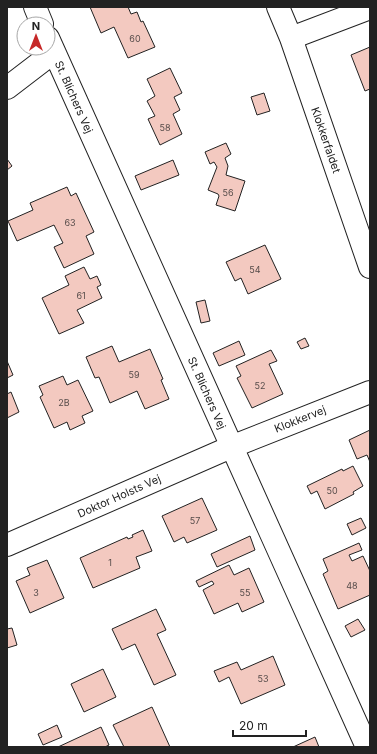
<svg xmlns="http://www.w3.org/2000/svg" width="377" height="754" font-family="Inter,sans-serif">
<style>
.building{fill:#f3c9c0;stroke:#222}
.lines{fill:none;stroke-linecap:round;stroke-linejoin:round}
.street-casing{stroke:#222;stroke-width:24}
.secondary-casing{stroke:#222;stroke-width:24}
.street{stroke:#fff;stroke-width:22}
.secondary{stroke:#fff;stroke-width:22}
.labels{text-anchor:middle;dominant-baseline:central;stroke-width:3;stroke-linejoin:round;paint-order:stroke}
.number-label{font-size:9px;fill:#564c4a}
.street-label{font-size:11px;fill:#222;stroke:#fff}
</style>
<rect width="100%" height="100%" fill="#fff"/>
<path class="building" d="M90,7H128L131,14L137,12L141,22L143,21L155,47L128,58L114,27L101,33Z
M370,47V89L365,91L351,55Z
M170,68L182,93L174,97L180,110L173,114L182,134L160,145L148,119L155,116L147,101L155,96L147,79Z
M264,93L270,111L257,115L251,97Z
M226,143L231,154L225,158L228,166L226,175L245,181L235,211L216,205L219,196L218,194L208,190L217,167L214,162L210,164L205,152Z
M7,159L12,166L7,170Z
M173,160L179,175L141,190L135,176Z
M67,187L71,196L76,193L94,232L86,236L94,254L64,268L54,247L63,243L54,225L17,241L8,221L33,210L30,203Z
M265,245L281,279L248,294L241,278L235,281L226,262Z
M84,267L90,279L97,276L101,285L97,287L102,298L77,310L84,323L59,334L42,298L69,285L65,276Z
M205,300L210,321L201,323L196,302Z
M305,338L309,346L301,349L297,342Z
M239,341L245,355L219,366L213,353Z
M112,346L119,362L150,349L163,379L161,380L169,399L145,409L137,391L110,403L99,377L95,378L86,357Z
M271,350L277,361L269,364L283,394L252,408L237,378L241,376L236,366Z
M7,361L13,375L7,378Z
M63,376L67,385L78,380L93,411L82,416L85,423L70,430L67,422L54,428L40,397L43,395L39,386Z
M11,392L19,412L7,418V394Z
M370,430V462L367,455L357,459L349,440Z
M353,466L363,486L353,492L354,494L325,509L317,491L311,494L307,486L342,469L343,471Z
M202,498L217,530L187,543L184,537L174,542L162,516Z
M361,518L366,528L352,535L347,524Z
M143,530L152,551L136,557L140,568L93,588L80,558L127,537L128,539L133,537L132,535Z
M250,536L255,550L217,567L211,554Z
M359,543L362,550L349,555L352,561L363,556L370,571V595L338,609L323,574L328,571L323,559Z
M47,560L64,598L30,613L16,581L30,575L27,568Z
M229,565L234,575L249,568L264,602L242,612L238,603L214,614L203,590L214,584L212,581L199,587L196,581Z
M156,609L166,630L157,634L176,675L154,685L135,644L122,650L112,629Z
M358,619L365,630L351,637L345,626Z
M12,628L17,645L7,648V629Z
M273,656L285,685L241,704L229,677L219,682L214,671L237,662L241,670Z
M103,669L116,697L84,712L71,684Z
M152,707L170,747H124L113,725Z
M57,725L62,737L43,745L38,734Z
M101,727L109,745L105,747H58Z
M315,737L319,747H293Z"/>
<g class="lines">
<g class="street-casing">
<path id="street" d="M35,7L42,24
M278,7L291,38L370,267
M48,38L367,747
M291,38L370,8
M7,88L54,52
M231,447L370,392"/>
</g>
<g class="secondary-casing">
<path id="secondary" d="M7,545L231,447"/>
</g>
<use href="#street" class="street"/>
<use href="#secondary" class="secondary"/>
</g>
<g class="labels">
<g class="number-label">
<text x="135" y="38">60</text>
<text x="165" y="127">58</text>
<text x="228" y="192">56</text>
<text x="70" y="222">63</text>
<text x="255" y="269">54</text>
<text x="81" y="295">61</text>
<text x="134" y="374">59</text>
<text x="260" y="385">52</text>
<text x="64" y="402">2B</text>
<text x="332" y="490">50</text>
<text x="195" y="520">57</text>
<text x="110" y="562">1</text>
<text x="352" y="585">48</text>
<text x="36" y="592">3</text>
<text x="245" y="592">55</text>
<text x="263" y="678">53</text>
</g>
<g class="street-label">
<text transform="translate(74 97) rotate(66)">St. Blichers Vej</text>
<text transform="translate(326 140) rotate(71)">Klokkerfaldet</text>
<text transform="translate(207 393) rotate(66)">St. Blichers Vej</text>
<text transform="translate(300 419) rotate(-22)">Klokkervej</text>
<text transform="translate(119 496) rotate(-24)">Doktor Holsts Vej</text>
</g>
</g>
<rect width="377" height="754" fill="none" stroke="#222222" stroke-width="16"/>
<g transform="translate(36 36)"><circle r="19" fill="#ffffff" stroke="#a7a7a7"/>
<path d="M0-3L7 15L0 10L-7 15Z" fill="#c62828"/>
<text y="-6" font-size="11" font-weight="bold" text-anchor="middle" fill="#222222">N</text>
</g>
<path d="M233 730v6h73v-6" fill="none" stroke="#222222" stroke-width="2"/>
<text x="239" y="730" font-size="12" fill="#222222" stroke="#ffffff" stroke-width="3" paint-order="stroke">20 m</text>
</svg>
